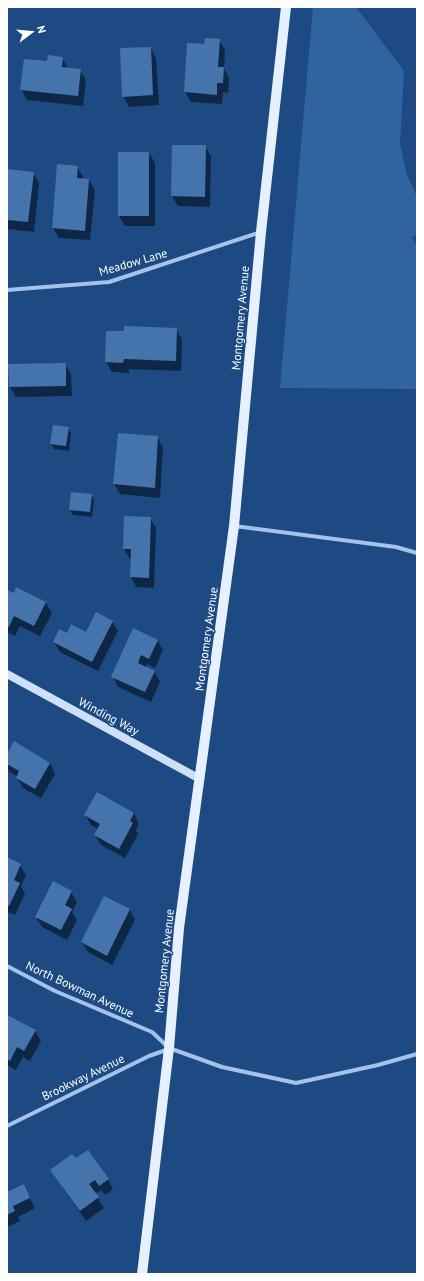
<svg xmlns="http://www.w3.org/2000/svg" width="424" height="1281" font-family="'PT Sans',sans-serif">
<style>
.green{fill:#3064a1}
.shadow{fill:#0007}
.building{fill:#4574ac}
.lines{fill:none;stroke-linecap:round;stroke-linejoin:round}
.street{stroke:#a3c3ea;stroke-width:4}
.secondary{stroke:#cee0f7;stroke-width:8}
.primary{stroke:#e6f0fe;stroke-width:10}
.labels{text-anchor:middle;dominant-baseline:central;stroke-width:3;stroke-linejoin:round;paint-order:stroke}
.street-label{font-size:12px;fill:#fff;stroke:#1d4a83}
</style>
<rect width="100%" height="100%" fill="#1d4a83"/>
<path class="green" d="M313,7H356L404,71L400,144L407,175L417,197V234L412,237L417,246V389L280,388Z"/>
<path class="shadow" d="M219,40L225,50L224,69L229,78L228,93L223,92L222,104L191,102L185,92Z
M151,48L156,58L159,105L129,107L123,96Z
M62,58L68,68L80,70L86,80L83,106L27,100L21,89L48,63Z
M173,146H205L211,156L210,207L178,206L172,196Z
M149,153L155,163V226H125L119,216Z
M77,167L83,177V180H89L95,190L90,240L59,238L53,228Z
M7,170L33,173L39,183L34,232L7,229Z
M176,329L182,339L181,371L129,369V373L112,372L106,362Z
M65,364L71,374L72,396L16,397L10,387L9,365Z
M68,428L71,433L69,451L54,449L51,444Z
M157,437L163,447L160,498L120,494L114,484Z
M91,495L94,500L92,517L73,515L70,510Z
M150,518L156,528L154,588L136,587L131,577V559H130L124,549Z
M17,588L46,603L52,613L40,636L20,626L15,636L7,632V591L14,594Z
M112,621L118,631L98,671L60,652L54,642L68,634L87,633Z
M157,640L163,650L155,668L147,664L146,668L154,671L160,682L151,702L118,687L113,676Z
M7,756L50,763L55,774L41,798L23,788L17,778V776L9,772L7,768Z
M134,813L139,824L136,830L138,834L125,858L101,845L95,835L98,829L91,825L85,815Z
M7,859L20,865L26,875L21,886L25,894L15,915L7,912Z
M71,892L77,902L72,912L77,920L67,940L42,927L36,917Z
M130,910L135,920L112,965L88,952L82,942Z
M7,1016L35,1031L41,1041L30,1061L23,1057L16,1070L7,1065Z
M75,1160L108,1179L113,1189L105,1195L101,1190L95,1194L104,1208L86,1221L51,1170Z
M23,1185L35,1208L18,1217L20,1221L7,1227V1193Z"/>
<path class="building" d="M205,38L220,39L218,67H224L223,83H217V95L184,92L187,43L204,44Z
M151,47L153,95L122,97L120,48Z
M48,55L63,57L62,67L81,69L78,96L20,90L24,59L47,61Z
M172,145H206L205,197L171,196Z
M118,152H149V216H118Z
M57,164L78,166L77,178L89,179L85,231L52,228Z
M7,169L34,172L28,222L7,220Z
M124,326L177,328L176,361L124,359L123,363L105,362L106,331H124Z
M66,363V386L9,387L8,364Z
M53,425L69,427L66,446L50,444Z
M118,433L158,436L155,488L113,484Z
M71,492L92,494L90,512L69,510Z
M124,516L151,517L149,578L130,577L131,549H123Z
M16,587L46,602L34,626L14,616L9,627L7,625V590L14,593Z
M96,612L113,621L92,662L53,642L59,629L67,633L71,624L86,632Z
M133,628L158,640L149,659L141,655L138,663L155,671L145,692L111,677Z
M14,741L50,763L35,789L16,778L19,771L7,764V754Z
M97,792L134,813L130,821L133,823L119,849L94,835L100,824L84,815Z
M7,857L21,864L14,880L20,883L9,906L7,905Z
M53,881L72,891L65,905L72,909L61,930L35,917Z
M104,896L130,909L107,956L81,942Z
M7,1015L36,1030L24,1051L17,1047L10,1061L7,1059Z
M88,1150L109,1179L99,1186L95,1180L89,1184L99,1197L80,1211L50,1170L72,1154L76,1158Z
M24,1184L30,1198L13,1206L15,1211L7,1215V1192Z"/>
<g class="lines">
<path class="street" d="M7,290L109,282L261,232
M234,526L396,547L417,553
M7,966L55,991L152,1032L169,1048L222,1067L296,1083L378,1065L417,1054
M7,1126L149,1056L169,1049"/>
<path class="secondary" d="M7,674L200,779"/>
<path class="primary" d="M142,1274L169,1048L179,928L234,526L261,232L286,7"/>
</g>
<g class="labels">
<g class="street-label">
<text transform="translate(133 262) rotate(-16)">Meadow Lane</text>
<text transform="translate(240 318) rotate(-85)">Montgomery Avenue</text>
<text transform="translate(206 639) rotate(-82)">Montgomery Avenue</text>
<text transform="translate(109 716) rotate(28)">Winding Way</text>
<text transform="translate(164 961) rotate(-84)">Montgomery Avenue</text>
<text transform="translate(80 989) rotate(25)">North Bowman Avenue</text>
<text transform="translate(83 1077) rotate(-26)">Brookway Avenue</text>
</g>
</g>
<rect width="424" height="1281" fill="none" stroke="#ffffff" stroke-width="16"/>
<g transform="translate(32 32) rotate(74)" stroke="#1d4a83" stroke-width="3" paint-order="stroke">
<path d="M0-3L7 15L0 10L-7 15Z" fill="#ffffff"/>
<text y="-6" font-size="11" font-weight="bold" text-anchor="middle" fill="#ffffff">N</text>
</g>
</svg>
